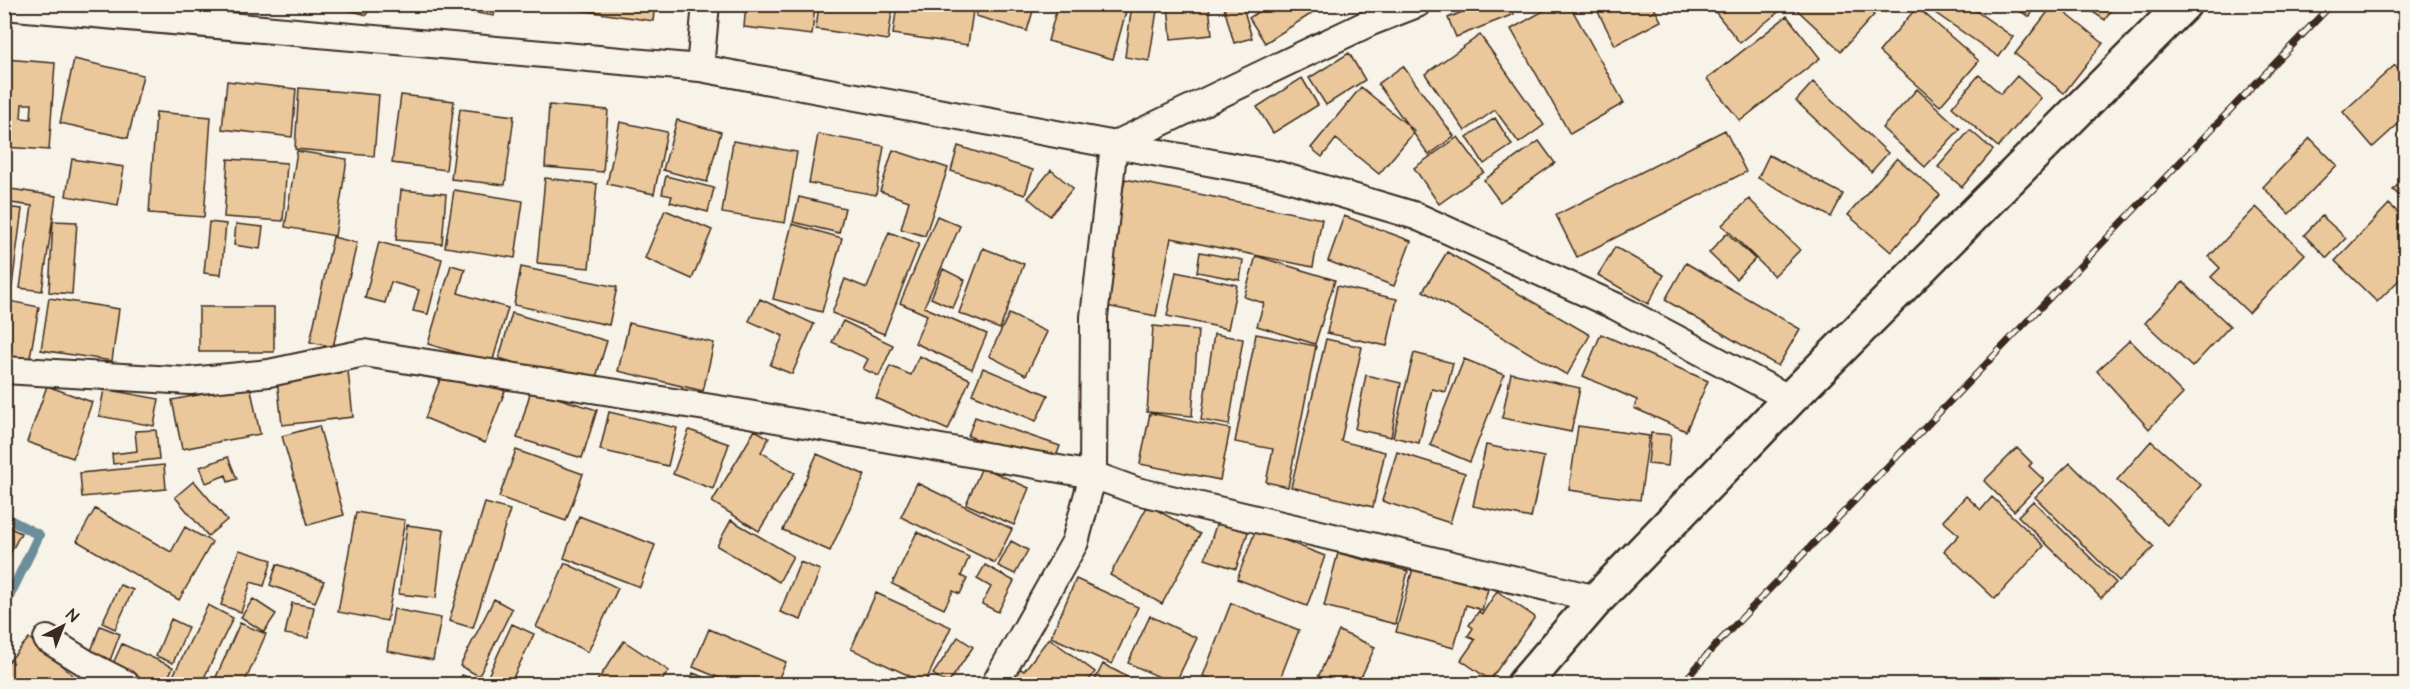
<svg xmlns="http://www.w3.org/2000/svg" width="2410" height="689" font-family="'Architects Daughter',sans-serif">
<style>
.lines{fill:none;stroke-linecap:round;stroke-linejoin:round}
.stream{stroke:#6c8e9b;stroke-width:10}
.building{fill:#eac89b;stroke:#3b2a1e;stroke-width:1.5;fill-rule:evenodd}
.minor-casing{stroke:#3b2a1e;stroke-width:30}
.secondary-casing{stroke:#3b2a1e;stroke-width:38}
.minor{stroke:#f7f3e8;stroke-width:26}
.secondary{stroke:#f7f3e8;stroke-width:33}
.rail-casing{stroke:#3b2a1e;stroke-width:7}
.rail{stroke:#f7f3e8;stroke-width:4.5;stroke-dasharray:14;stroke-linecap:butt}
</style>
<rect width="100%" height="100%" fill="#f7f3e8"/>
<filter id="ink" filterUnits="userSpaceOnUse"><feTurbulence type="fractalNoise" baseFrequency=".0167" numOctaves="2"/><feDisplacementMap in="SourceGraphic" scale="12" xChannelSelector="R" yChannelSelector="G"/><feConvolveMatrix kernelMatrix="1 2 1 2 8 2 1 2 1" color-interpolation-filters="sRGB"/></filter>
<g filter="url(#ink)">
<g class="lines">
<path class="stream" d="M4,517L39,535L4,607"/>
</g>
<path class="building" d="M328,4H369L367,15Z
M414,4H459V10Z
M471,4H496L494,16L470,12Z
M538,4H655L653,21Z
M746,4H815L812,35L744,27Z
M819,4H893L888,40L816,29Z
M897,4H974L968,45L893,34Z
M979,4H1035L1027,31L976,16Z
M1058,4H1115L1127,8L1113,59L1048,41Z
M1132,4H1158L1149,61L1125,57Z
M1168,4H1209L1212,35L1171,39Z
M1223,4H1242L1252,38L1234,43Z
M1270,4H1305L1311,14L1265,43L1249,18Z
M1481,4H1510L1514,14L1456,37L1448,18Z
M1556,4H1569L1624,103L1570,134L1511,29Z
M1594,4H1652L1661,21L1615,45Z
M1709,4H1776L1781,10L1740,43Z
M1791,4H1863L1874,15L1841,51Z
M1877,4H1893L1885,12Z
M1930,4H1966L2013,37L1999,57L1928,8Z
M2007,4H2036L2030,17Z
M2054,4L2103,43L2064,93L2015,54Z
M2080,4H2115L2105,20Z
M1917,7L1979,61L1940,106L1879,52Z
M1787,16L1820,58L1740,121L1707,79Z
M1480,35L1544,125L1519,143L1495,110L1465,131L1425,74Z
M1349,53L1365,80L1326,105L1309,78Z
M4,59L55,63L49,150L4,147ZM22,104H32L31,119L21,118Z
M74,59L143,75L128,138L60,123Z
M2395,65L2406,77V117L2373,147L2343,112Z
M1403,66L1454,136L1429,155L1378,84Z
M1979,75L2001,94L2017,76L2041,98L1998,147L1952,107Z
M1302,78L1318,105L1273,133L1257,107Z
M227,81L296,89L292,137L222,129Z
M1813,82L1888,153L1871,172L1796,101Z
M1361,87L1415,131L1379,174L1336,139L1322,157L1311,148Z
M299,88L379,95L374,156L295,149Z
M1917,89L1960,129L1925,167L1882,128Z
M401,95L454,101L446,170L392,163Z
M549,105L608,110L603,172L545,167Z
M460,109L514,116L505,185L451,179Z
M156,112L211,117L204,217L149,213Z
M1495,118L1512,145L1484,164L1467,137Z
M677,120L721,132L707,182L663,170Z
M620,122L667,132L654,194L607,184Z
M1725,130L1746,172L1577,257L1556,215Z
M1970,130L1993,150L1962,187L1938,167Z
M818,134L884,146L876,195L809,183Z
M1458,137L1484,172L1439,204L1414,168Z
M2310,138L2337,165L2289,214L2263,187Z
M733,141L797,152L785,223L722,213Z
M1539,141L1555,163L1500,202L1484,180Z
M958,146L1033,170L1025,195L951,171Z
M893,150L948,168L925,236L901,229L909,201L880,191Z
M297,151L347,159L335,236L285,227Z
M1769,155L1843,194L1831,217L1758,178Z
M1897,158L1940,195L1891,252L1848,215Z
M72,159L124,167L118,205L66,196Z
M228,159L287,163L283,221L224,217Z
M1051,170L1073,188L1050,216L1028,198Z
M666,176L714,188L708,212L670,202L672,196L662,194Z
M2406,176V202L2393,190Z
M545,178L597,184L589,268L537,263Z
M1125,179L1322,219L1313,267L1171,238L1156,316L1101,305Z
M4,188L56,196L42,291L20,288L32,206L4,202Z
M401,190L446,194L442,244L396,240Z
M454,190L523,201L515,258L445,247Z
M799,197L845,208L839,233L793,222Z
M1749,199L1800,250L1774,276L1722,225Z
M2389,204L2406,220V273L2377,302L2335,261Z
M4,207L22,209L12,286L4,285Z
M2256,207L2305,254L2249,313L2211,277L2220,268L2209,257Z
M665,210L712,230L692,279L645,258Z
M937,216L960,226L924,307L987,334L972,369L915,343L927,315L900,303Z
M1344,216L1411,241L1394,286L1328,261Z
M2322,216L2346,238L2327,258L2304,235Z
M53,221L77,222L72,294L49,292Z
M209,222L226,224L221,275L204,273Z
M236,224L263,227L260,249L234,245Z
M792,224L842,238L822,312L773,299Z
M889,232L919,244L884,334L832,313L845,279L867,288Z
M1727,233L1755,259L1736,279L1709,253Z
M333,237L357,243L333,347L310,342Z
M379,242L442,259L428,314L413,311L419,290L391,282L385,303L365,298Z
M1615,247L1664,275L1648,304L1598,275Z
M983,248L1024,264L1000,329L959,313Z
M1200,252L1243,260L1240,280L1197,272Z
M1447,252L1590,335L1567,375L1423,291Z
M1256,256L1335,280L1315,344L1257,326L1264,303L1244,297Z
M1686,263L1800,329L1778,366L1665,300Z
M451,265L465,269L458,293L508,308L492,363L428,344Z
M521,267L617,287L609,325L514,305Z
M943,269L965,280L953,308L931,298Z
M1176,272L1237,285L1228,329L1167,316Z
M2183,282L2230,326L2192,367L2145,323Z
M1337,286L1397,299L1387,346L1327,333Z
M4,292L10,293L9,301L39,307L29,363L4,358Z
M49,298L119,309L112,361L41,350Z
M760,299L814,324L792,374L770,365L783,336L749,321Z
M199,307H274V352H199Z
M512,313L607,341L593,387L499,358Z
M1009,314L1047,332L1026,375L989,356Z
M843,321L893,345L879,376L863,369L868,359L832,342Z
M629,323L714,343L703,391L618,371Z
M1153,326L1198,330L1192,416L1147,412Z
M1214,334L1243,339L1229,425L1201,420Z
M1256,334L1316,346L1288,487L1266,482L1273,449L1235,442Z
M1601,334L1708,381L1686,431L1634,408L1637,400L1583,376Z
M1326,339L1362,347L1341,441L1385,452L1373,507L1291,487Z
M2130,340L2183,394L2149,429L2097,371Z
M1414,353L1453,363L1446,392L1432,389L1419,443L1393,437Z
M919,356L970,379L948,430L876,398L890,366L911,375Z
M1464,359L1504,375L1470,462L1430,445Z
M445,367L505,391L485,443L425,418Z
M983,368L1048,395L1036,421L972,394Z
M348,371L353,417L282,425L277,379Z
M1511,373L1580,388L1571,432L1502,418Z
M1366,375L1401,383L1391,437L1355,429Z
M250,385L260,434L182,449L172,400Z
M47,386L92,402L73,458L27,442Z
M104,389L159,399L154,426L99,416Z
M531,390L597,410L582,458L517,438Z
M609,412L677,428L668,466L600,450Z
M1150,413L1230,429L1220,480L1140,464Z
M975,417L1060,446L1053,465L968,436Z
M319,426L344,515L308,525L282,436Z
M1578,426L1649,436L1640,500L1569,490Z
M156,430L159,459L113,464L112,454L137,451L135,431Z
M689,430L729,444L713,489L673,474Z
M755,430L769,438L761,452L795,473L759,531L712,502Z
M1651,433L1671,435L1668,466L1648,464Z
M2151,441L2201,485L2167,525L2117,480Z
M1486,445L1544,457L1531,518L1473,506Z
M2017,448L2032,463L2029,466L2044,480L2014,511L1984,481Z
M516,450L583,474L566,521L499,497Z
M1397,452L1465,473L1450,523L1382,501Z
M817,454L865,475L830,551L783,530Z
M228,457L237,479L228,482L226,475L206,483L200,467Z
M2070,463L2154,547L2119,581L2035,497Z
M164,465L166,489L82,497L80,473Z
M982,467L1029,488L1014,525L966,504Z
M194,481L227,520L208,536L175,497Z
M917,483L1012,529L995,563L901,517Z
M1966,496L1981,510L1992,497L2044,546L1995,599L1944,551L1959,535L1943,521Z
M2033,501L2116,583L2101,598L2018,516Z
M485,503L510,510L473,628L449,621Z
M1148,505L1200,534L1162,604L1110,575Z
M95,509L171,552L185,527L212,542L179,600L77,541Z
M356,512L405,520L387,621L338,612Z
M579,516L655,545L640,587L564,558Z
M731,520L793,556L779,582L717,546Z
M1217,522L1248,532L1236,569L1205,559Z
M4,525L21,533L4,565Z
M407,525L444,530L436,598L399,594Z
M1256,529L1325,556L1307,606L1237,579Z
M917,532L969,557L961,576L967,579L960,594L953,591L944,609L892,584Z
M1011,541L1028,550L1015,574L998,566Z
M239,550L272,560L264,586L251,582L241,612L221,605Z
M1338,553L1408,571L1395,624L1324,606Z
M800,562L820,570L801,620L780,612Z
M565,563L618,588L588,652L536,627Z
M277,564L324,581L315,602L270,585Z
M985,565L1014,581L998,612L982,604L991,587L977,579Z
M1413,568L1488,589L1482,610L1466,605L1454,648L1396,632Z
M1076,579L1138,607L1112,664L1051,637Z
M120,585L133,590L115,629L102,623Z
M1497,591L1535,617L1490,680L1461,660L1475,640L1468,636L1473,628L1469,625L1479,611L1482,614Z
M876,593L951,627L925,683L851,649Z
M253,599L276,614L264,632L241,617Z
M494,599L512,609L479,676L460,666Z
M292,603L314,607L308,638L285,634Z
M1231,603L1299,630L1278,684H1225L1203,676Z
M208,605L233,618L201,684H169Z
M394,609L441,618L433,660L387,651Z
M1150,616L1197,638L1175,684L1128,663Z
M171,619L188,627L173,663L156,656Z
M240,623L266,634L244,684H213Z
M512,624L534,634L510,684H505L488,676Z
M100,626L120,634L109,663L89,657Z
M709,629L786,662L776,684H734L693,667Z
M1339,631L1375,647L1358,684H1315Z
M958,637L973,647L948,684L933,674Z
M29,638L75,677L68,684H4V667Z
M1049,638L1095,672L1086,684H1008L1019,668L1024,671Z
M624,641L669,671L659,684H602L597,681Z
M122,644L173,667L165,684H144L110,670Z
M1103,664L1141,684H1093Z
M693,673L721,684H689Z
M462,675L485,684H458Z
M80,676L90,684H73Z"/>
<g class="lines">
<g class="minor-casing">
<path id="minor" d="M4,6L700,68L1278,175L1416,216L1615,306L1790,399
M700,68L706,4
M1114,145L1371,22L1417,4
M4,370L190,381L269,373L364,353L737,412L1093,475L1137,491L1597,599
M47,639L89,665L126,684
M995,684L1075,542L1093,475L1094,317L1114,145"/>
</g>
<g class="secondary-casing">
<path id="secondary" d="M1524,684L1597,599L1790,399L2184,4"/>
</g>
<use href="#minor" class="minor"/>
<use href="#secondary" class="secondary"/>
<g class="rail-casing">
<path id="rail" d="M1682,684L1712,649L2332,4"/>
</g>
<use href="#rail" class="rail"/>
</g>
</g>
<rect width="2410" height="689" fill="none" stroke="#f7f3e8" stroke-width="24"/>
<rect x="12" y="12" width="2386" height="665" fill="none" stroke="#3b2a1e" stroke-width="2" filter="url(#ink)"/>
<g transform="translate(63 626) rotate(42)" stroke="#f7f3e8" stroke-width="4.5" paint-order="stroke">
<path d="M0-4.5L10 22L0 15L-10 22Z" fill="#3b2a1e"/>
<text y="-9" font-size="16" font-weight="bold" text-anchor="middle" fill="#3b2a1e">N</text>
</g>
</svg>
